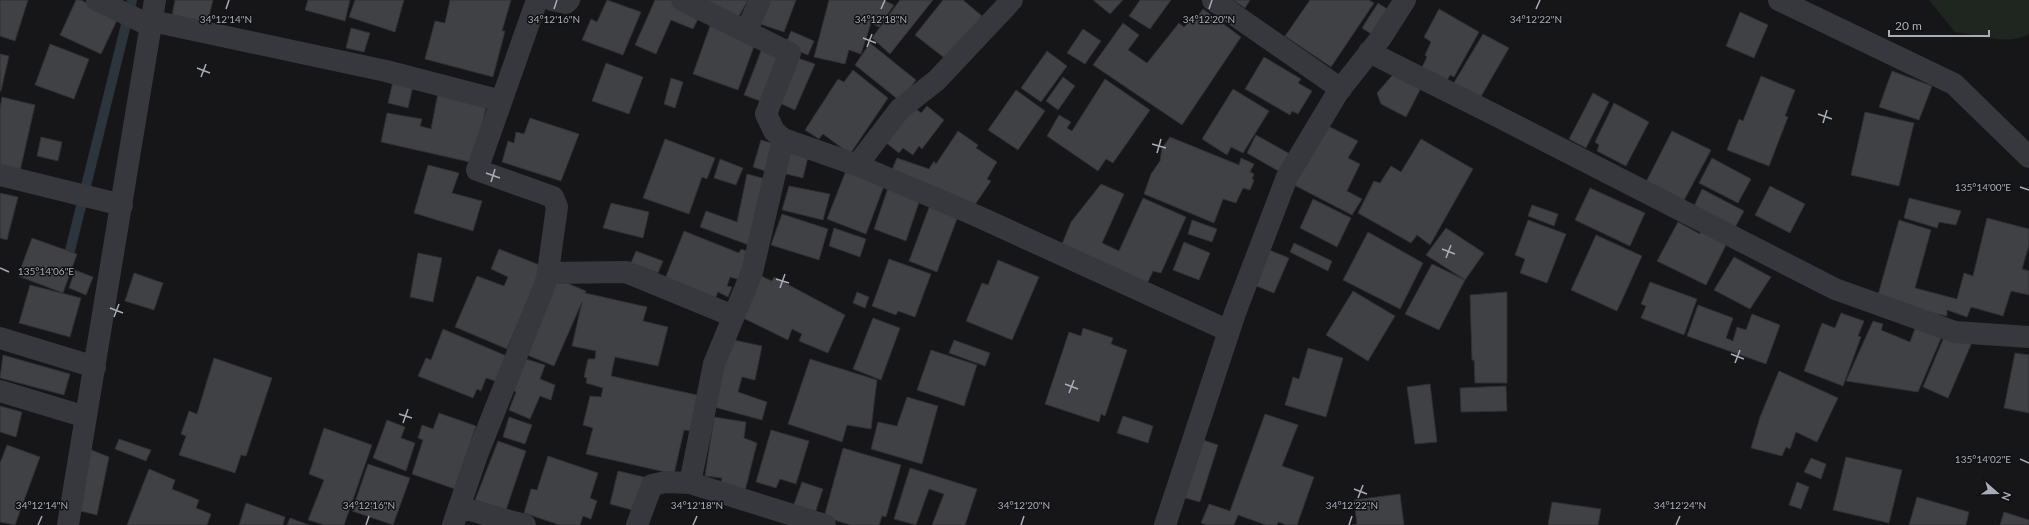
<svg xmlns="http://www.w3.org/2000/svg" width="2029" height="525" font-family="Lato,sans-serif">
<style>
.green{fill:#1e261f}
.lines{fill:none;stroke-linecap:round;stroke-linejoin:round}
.stream{stroke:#2c353c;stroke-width:10}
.building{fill:#404145;stroke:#303034}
.minor{stroke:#37383d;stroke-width:22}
.ticks{fill:none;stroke:#a8adb8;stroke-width:1.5}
.ticks-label{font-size:10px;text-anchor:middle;fill:#a8adb8;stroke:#111113;stroke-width:3;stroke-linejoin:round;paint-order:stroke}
</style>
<rect width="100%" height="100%" fill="#161618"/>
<path class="green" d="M1929,0H2029V34C2009,46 1977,35 1955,32Z"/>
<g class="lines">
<path class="stream" d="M67,263L132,0"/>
</g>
<path class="building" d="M0,0H28L15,41L0,36Z
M76,0H81L118,18L101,54L60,35Z
M175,0H213L207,24L172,15Z
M308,0H350L345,21L305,10Z
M355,0H404L395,32L349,17Z
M450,0H511L502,31H505L493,77L425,59L435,21L445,23Z
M607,0L641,12L623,55L582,40L591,19L597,22Z
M655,0H671L701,13L693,29L671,20L656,54L635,45Z
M701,0H748L738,18Z
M769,0H796L784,32L760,24Z
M829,0H883L894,5L879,27L871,23L861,54L849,50L845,64L814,57Z
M900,0H933L890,54L872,38Z
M943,0H963L982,16L947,60L915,35Z
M1093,0H1123L1110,14Z
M1140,0H1171L1150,29L1129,16Z
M1233,0H1250L1245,8Z
M1310,0H1369L1374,3L1331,67L1285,36Z
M1378,3L1395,14L1379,39L1362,28Z
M1203,9L1241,37L1182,125L1093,65L1123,23L1139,35L1128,50L1147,63L1179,23L1184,27L1191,19L1194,21Z
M1439,9L1479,32L1454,77L1450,75L1447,81L1422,67L1427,57L1425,55L1431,42L1424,37Z
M1740,12L1768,25L1754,58L1726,46Z
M710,26L756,41L738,90L693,74Z
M351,28L370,33L364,52L346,48Z
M1083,29L1101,41L1085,64L1067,53Z
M791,31L814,41L808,55L785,46Z
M1483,34L1509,48L1479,100L1452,86Z
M870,43L916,80L900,101L855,65Z
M50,44L89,59L74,99L35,85Z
M763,46L786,55L768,104L744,95Z
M1047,51L1067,66L1041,102L1021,88Z
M0,54L9,56L1,91H0Z
M1264,57L1301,79L1298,83L1312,91L1298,114L1292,111L1290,115L1245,89Z
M798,58L815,64L795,110L777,102Z
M606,63L643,77L629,114L592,101Z
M853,70L888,98L850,154L823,134L819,139L805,130L838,79L844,82Z
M1396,71L1423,84L1406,117L1381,104L1377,93Z
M1892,71L1932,86L1919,120L1879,107Z
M1761,76L1795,90L1785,116L1788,117L1769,166L1727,150L1739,119L1743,121Z
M394,77L414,82L408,108L388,103Z
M1063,77L1075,86L1058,110L1046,101Z
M671,78L683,82L675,108L664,104Z
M1105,79L1150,110L1113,163L1106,159L1098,171L1047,136L1059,115L1071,122L1067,128L1072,131Z
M1233,89L1269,111L1243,153L1231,147L1227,155L1202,139Z
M1016,90L1045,111L1018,150L988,130Z
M438,93L487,103L474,163L381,142L387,113L422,119L420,126L431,129Z
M1593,93L1609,102L1586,148L1569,139Z
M2,97L35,105L20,171L0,167V108Z
M1614,103L1649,122L1626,166L1597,151L1599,145L1595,142Z
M913,106L921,113L927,106L944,120L922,149L919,146L913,155L903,148L899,153L885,142Z
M1865,112L1914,123L1899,186L1851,175Z
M530,118L579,134L561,181L502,162L508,141L514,143L516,132L524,134Z
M1326,125L1358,141L1348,158L1360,164L1347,191L1362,199L1352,215L1294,185Z
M958,131L978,145L976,148L997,162L987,179L991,181L972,209L889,177L897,158L929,169L934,161L936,164Z
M1672,131L1711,150L1682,204L1645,184Z
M1256,135L1290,154L1280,172L1247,153Z
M41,137L62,142L58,161L37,156Z
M1170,137L1239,165L1241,158L1254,164L1250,172L1254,174L1252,179L1254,180L1250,190L1243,188L1236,203L1223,199L1214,223L1144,194L1151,174L1160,161L1162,148Z
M665,139L715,158L707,179L702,177L689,214L643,198Z
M1421,139L1473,169L1430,245L1417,235L1411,243L1358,213L1374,181L1380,183L1391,166L1401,172Z
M761,140L775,144L768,172L753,167Z
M787,152L808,157L803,178L782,173Z
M1712,158L1751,179L1738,203L1699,183Z
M720,159L743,168L736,185L714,178Z
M428,165L459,173L452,193L482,201L473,231L414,213Z
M847,168L885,183L866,234L827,219Z
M747,174L770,180L754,247L700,227L706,211L737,222Z
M1101,184L1124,194L1102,243L1119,251L1143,198L1186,217L1161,273L1153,271L1145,288L1060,249L1071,222Z
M789,186L830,194L823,220L782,210Z
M1770,186L1805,204L1790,233L1755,215Z
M888,188L920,199L906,241L874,229Z
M1590,188L1645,213L1630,246L1575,220Z
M1702,189L1744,211L1732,233L1691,213Z
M0,193L18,197L7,240L0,238Z
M1909,198L1961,211L1956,225L1939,222L1937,228L1904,218Z
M1313,199L1351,218L1337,247L1300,228Z
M611,203L649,212L643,238L603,228Z
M930,205L958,216L937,272L909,261Z
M1532,205L1558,214L1554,226L1528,216Z
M782,214L828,229L819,260L771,245Z
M1987,218L2029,229V245L2022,269L2029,271V295L2011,291L2003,316L1971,307L1967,317L1947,310V316L1876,302L1899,220L1931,230L1915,288L1957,299L1964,273L1973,276Z
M1192,220L1217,229L1212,242L1188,234Z
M1528,220L1566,234L1547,283L1520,273L1525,259L1515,255Z
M1678,222L1700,234L1701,230L1727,243L1706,285L1657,261Z
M834,228L866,239L860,257L829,246Z
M1446,228L1484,253L1465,280L1426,255Z
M684,231L739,253L741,249L751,253L741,280L730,277L727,286L732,287L728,297L718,292L715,299L665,279Z
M1368,232L1423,263L1400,309L1343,280Z
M1596,235L1642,256L1617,311L1571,290Z
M32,238L77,254L63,293L18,276Z
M1184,242L1210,253L1199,280L1173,270Z
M1294,243L1332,261L1328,271L1290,252Z
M1262,247L1289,258L1274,293L1246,282Z
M499,249L547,268L529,298L507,349L455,327L477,276L504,286L508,277L491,269Z
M636,251L663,261L658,273L631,263Z
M418,253L442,258L433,302L410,297Z
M1734,257L1771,277L1750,309L1714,290Z
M889,259L931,274L915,317L898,311L896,315L872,306Z
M998,260L1039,277L1012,340L966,321L982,283L988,285Z
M1432,264L1465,280L1439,330L1405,314Z
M75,270L93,277L86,295L69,288Z
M134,273L163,283L154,310L125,301Z
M761,276L772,281L774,277L845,315L828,353L799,341L802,334L792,329L788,340L741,317Z
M557,279L586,291L585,293L647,307L643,321L668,327L658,366L615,357L611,376L706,397L698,432L684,430L674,474L586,454L593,428L583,425L590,396L601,397L603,388L586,383L587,378L584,377L588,359H595L596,351L572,346L582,302L554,366L527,355Z
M1650,282L1697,299L1684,335L1641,318L1646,306L1641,304Z
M30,285L81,298L70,337L19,323Z
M1353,291L1395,316L1368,361L1326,335Z
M857,292L869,297L865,308L853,303Z
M1507,292V383H1475L1474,360H1472L1470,295Z
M1698,305L1733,318L1726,338L1733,341L1737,327L1746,330L1752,314L1780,325L1766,364L1687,336Z
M1841,313L1864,321L1858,336L1861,337L1843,386L1804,371L1822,323L1835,328Z
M873,318L900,328L881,380L853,369Z
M1873,321L1883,324L1881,330L1910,342L1916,326L1942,336L1918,392L1846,381Z
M1083,328L1113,338L1111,344L1127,350L1105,416L1101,414L1099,422L1045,404L1069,332L1081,336Z
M443,329L509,357L498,382L486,378L481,391L477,389L473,398L418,376L426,358L431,360Z
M1947,330L1976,333L1948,398L1923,387Z
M729,339L762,346L755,380L742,377L738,392L767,402L762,420L714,407Z
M954,340L990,353L985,366L949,353Z
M1308,348L1343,358L1326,417L1285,405L1293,377L1299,379Z
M931,350L977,365L964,406L917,390Z
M2015,353L2029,355V413L2004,408Z
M3,355L70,374L64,395L0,378Z
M214,358L272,378L246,456L241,455L235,473L179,455L186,436L181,434L189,411L197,414Z
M523,358L545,365L540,379L555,385L551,400L540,396L530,419L509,410L516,392L511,389Z
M810,359L877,380L871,429L847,425L842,442L788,424Z
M1779,371L1838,398L1817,442L1796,432L1790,449L1786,447L1782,456L1751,448L1760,417Z
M1430,384L1437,442L1415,444L1407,387Z
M1506,386L1507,411L1461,412L1460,388Z
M907,397L938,406L922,464L871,449L878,422L897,426Z
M0,406L22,412L16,437L0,432Z
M439,413L476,426L455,489L412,474L423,440L418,438L422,425L433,429Z
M1265,414L1298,425L1282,466L1314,477L1297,525H1287L1278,522L1277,525H1266L1238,515L1234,525H1208L1201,523L1209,504L1230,511Z
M1123,416L1153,426L1148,443L1117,433Z
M509,417L532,425L525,444L503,437Z
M714,417L746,422L744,438L757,443L745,491L721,483L722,478L705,476Z
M387,420L405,427L401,438L415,443L406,471L373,458Z
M324,428L372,445L344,525H325L308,520L324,480L309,474Z
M771,430L809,441L796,484L780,479L776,488L756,482Z
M1189,435L1218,445L1200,502L1171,494Z
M119,439L151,450L146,461L115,449Z
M498,441L526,451L506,510L475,500Z
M7,445L40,457L15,525L0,522V463Z
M84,447L109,457L97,515L72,509Z
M843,448L901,465L886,517L882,516L879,525H851L824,517Z
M548,456L598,473L590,498L597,501L591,519L583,516L580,525H560L524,513L531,489L537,490Z
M1846,457L1902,470L1889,523L1833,510Z
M1811,458L1826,464L1821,479L1804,472Z
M368,464L410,478L393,525L352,511Z
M910,468L977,489L965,525H932L944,494L929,489L916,525L894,519Z
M149,469L175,480L172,489L199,500L196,508L211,514L207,525H127Z
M618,471L644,477L636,511L610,504Z
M802,482L823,489L815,513L793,507Z
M1797,482L1809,487L1801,509L1789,505Z
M1400,494L1404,525H1352L1357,524L1354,500Z
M1917,497L1969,512L1966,525H1909Z
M1552,502L1601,509L1598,525H1548Z
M246,503L285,517L283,525H239Z
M2004,512L2029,520V525H2000Z
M290,518L309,525H287Z"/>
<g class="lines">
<path class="minor" d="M97,0L151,26
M552,0L566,3L569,0
M682,0L790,53L766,114L774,131L783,139
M1213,0L1341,89
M1779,0L1954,84L2029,157
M152,21L386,71L501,101
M746,32L760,0
M1369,52L1497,116L1835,289L1955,332L2029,337
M857,165L977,216L1229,331
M0,175L122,205
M548,273L626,272L733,316
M0,338L95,367
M0,391L86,417
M690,483L714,364L752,272L783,139L857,165L900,109L937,80L1012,0
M459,507L525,525
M68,525L155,0
M453,525L477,455L547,279L557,207L553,197L477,170L537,0
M637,525L652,485L666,482L690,483L825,525
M1165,525L1235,313L1287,177L1338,92L1380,39L1405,0"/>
</g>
<path class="ticks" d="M226,9L229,0M554,9L557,0M881,9L885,0M1209,9L1212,0M1536,9L1540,0M863,38L876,43M867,47L872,34M197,68L210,73M201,77L206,64M1818,114L1832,119M1823,123L1827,110M1152,144L1166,148M1157,153L1161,139M486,173L500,178M491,182L495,169M2020,187L2029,190M1442,249L1455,254M1446,258L1451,245M0,268L9,272M776,279L789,283M780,288L785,274M110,308L123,313M114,317L119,304M1731,354L1744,359M1735,363L1740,350M1065,384L1078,389M1069,393L1074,380M399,414L412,418M403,423L408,409M2020,459L2029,463M1354,489L1367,494M1358,498L1363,485M38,525L42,516M366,525L369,516M693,525L697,516M1021,525L1024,516M1349,525L1352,516M1676,525L1680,516"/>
<g class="ticks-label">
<text x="226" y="23">34°12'14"N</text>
<text x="554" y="23">34°12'16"N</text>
<text x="881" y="23">34°12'18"N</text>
<text x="1209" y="23">34°12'20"N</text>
<text x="1536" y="23">34°12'22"N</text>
<text x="1983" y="191">135°14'00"E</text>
<text x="46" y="275">135°14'06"E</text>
<text x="1983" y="463">135°14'02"E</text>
<text x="42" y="509">34°12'14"N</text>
<text x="369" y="509">34°12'16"N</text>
<text x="697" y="509">34°12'18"N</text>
<text x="1024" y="509">34°12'20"N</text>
<text x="1352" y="509">34°12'22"N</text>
<text x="1680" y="509">34°12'24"N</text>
</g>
<g transform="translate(1997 493) rotate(110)" stroke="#111113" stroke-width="3" paint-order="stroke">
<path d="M0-3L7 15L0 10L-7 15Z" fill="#a8adb8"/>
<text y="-6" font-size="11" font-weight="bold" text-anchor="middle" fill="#a8adb8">N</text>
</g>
<path d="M1889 30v6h100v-6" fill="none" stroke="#a8adb8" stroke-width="2"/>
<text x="1895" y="30" font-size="12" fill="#a8adb8" stroke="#111113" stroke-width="3" paint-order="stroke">20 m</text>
</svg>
